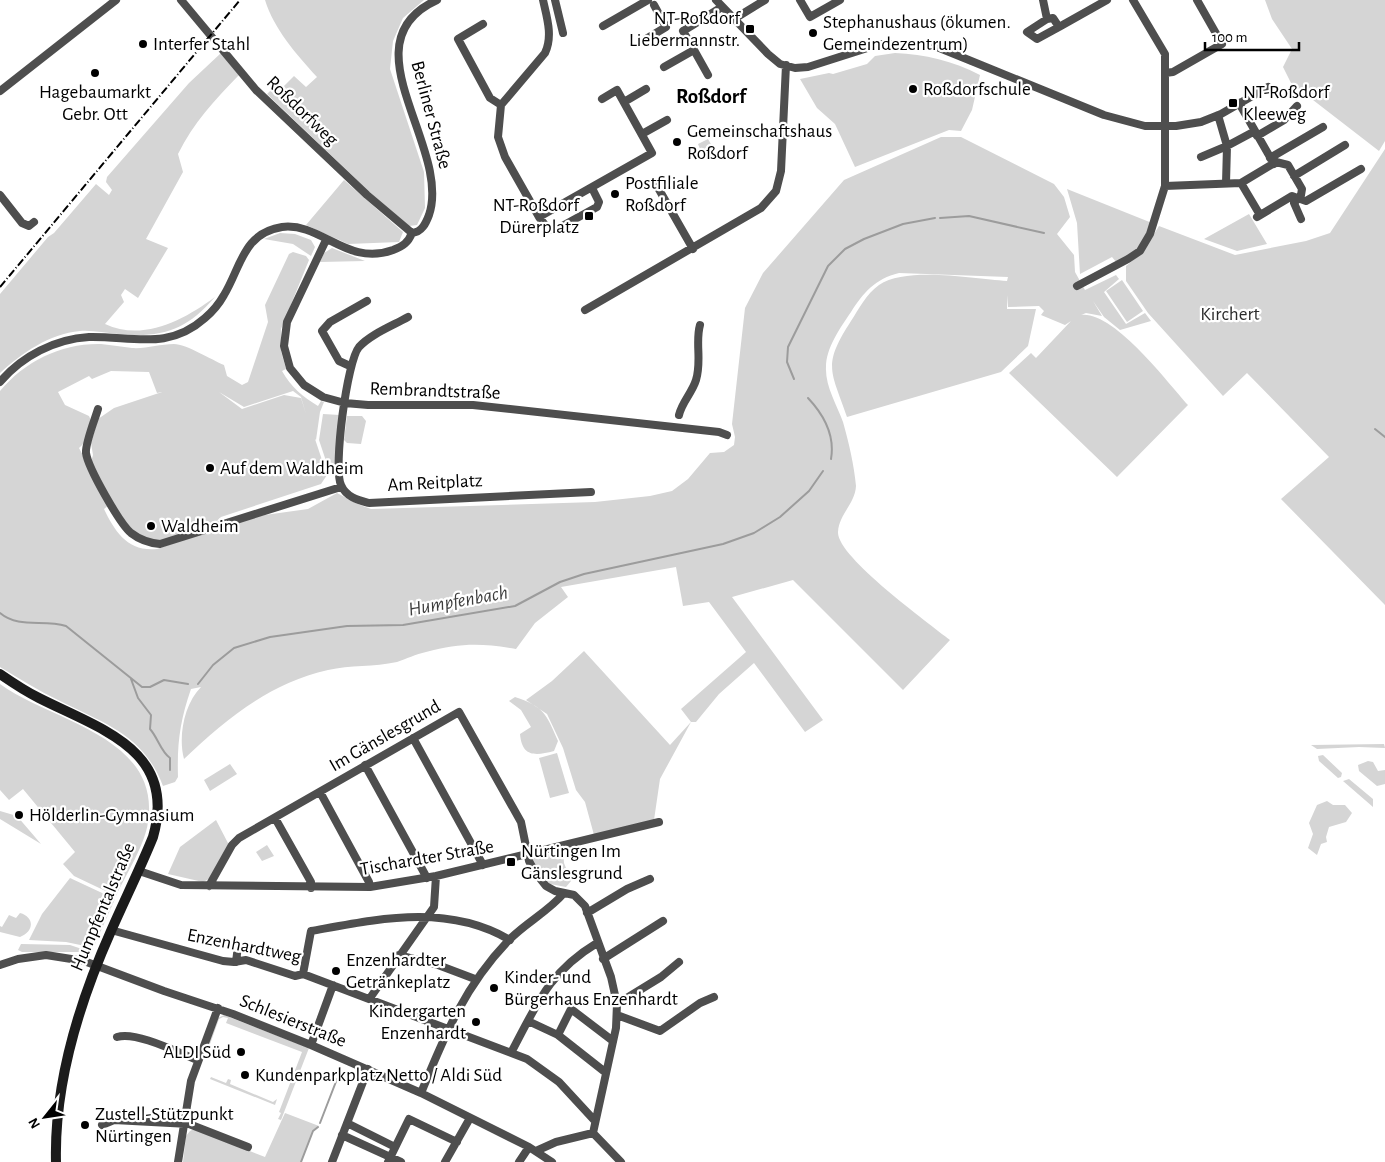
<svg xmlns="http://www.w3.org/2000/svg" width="1385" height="1162" font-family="'Alegreya Sans',sans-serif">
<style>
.green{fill:#d5d5d5;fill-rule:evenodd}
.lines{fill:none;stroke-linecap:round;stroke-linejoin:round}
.stream{stroke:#9c9c9c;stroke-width:2}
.street{stroke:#4e4e4e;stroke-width:8}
.secondary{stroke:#1b1b1b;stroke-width:10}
.rail{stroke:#000;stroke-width:2;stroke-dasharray:8 2.5 1 2.5;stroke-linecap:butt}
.poi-dot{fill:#000;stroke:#fff;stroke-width:2}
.labels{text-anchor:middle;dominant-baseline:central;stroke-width:4.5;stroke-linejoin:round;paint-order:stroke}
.poi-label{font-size:19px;fill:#000;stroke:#fff;text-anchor:start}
.street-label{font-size:19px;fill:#000;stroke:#fff}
.park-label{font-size:19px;fill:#2c2c2c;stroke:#fff}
.water-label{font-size:20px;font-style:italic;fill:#3d3d3d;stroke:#fff}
.quarter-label{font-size:21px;font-weight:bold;fill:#000;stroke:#fff}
</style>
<rect width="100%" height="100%" fill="#fff"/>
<path class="green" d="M265,0H424L403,18L393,41L390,69L424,172L425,208L417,225L409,226L376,198L267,94L273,88L278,92L294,76L306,87L317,77C296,54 274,29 265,0Z
M1265,0H1385V141L1379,151L1291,83L1283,67L1292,49L1272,19Z
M221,53L239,75C214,101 194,122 178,154L183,172L146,239L168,248L138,298L125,289L121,295L124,302L105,324C143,342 184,320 215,297C186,331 161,338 118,334C105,333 92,330 80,331C49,334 22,353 0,373V294L48,237L54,233L96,184L109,195L112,190L106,182L107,177L189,83Z
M895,53C925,54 953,61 980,75L972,110L961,131L949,130L855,167L835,124L817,108L800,79L829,73L833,74L867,64L875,56Z
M941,137H961L1054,184L1064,197L1070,217L1057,234L1074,255L1075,272L1085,290L1116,275L1119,279L1104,292L1126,324L1145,313L1151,321L1120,330L1104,317L1093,301L1102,316L1086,313L1081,315C1114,311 1167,382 1188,405L1117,477L1009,373L1031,353L1036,358L1071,321L1080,315L1065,325L1041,315L1044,311L1039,306L1008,307L1007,295V309H1036L1028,346L1001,372L847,417C831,370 822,366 851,321C859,309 866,294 879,285C907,266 974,279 1007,281L1008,277L899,273C875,279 864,292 851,312C840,328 826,348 826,367C825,386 837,405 843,422C849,443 854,465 856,486C855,504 839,514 838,532C837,557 929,623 950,640L903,690L793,580L732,597L823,720L805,732L754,663L719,694L696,722H691L660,779L654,820L594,835L585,802L576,790L563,748L547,714L526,700L552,681L584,651L670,745L691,722L681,709L746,652L709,602L683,606L676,567L561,587L568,597L535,623L516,649C481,643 460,643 426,652C416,654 406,659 397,662C374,667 350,665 328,670C270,683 226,719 184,759C178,737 184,704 201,687L191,689C180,721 177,743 178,777L175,782L163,786C143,734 105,724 60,701C39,691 20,679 0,667V391C25,361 62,343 101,344C112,345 122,347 132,348C146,349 160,344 174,344C186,344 212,360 224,365L227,376L242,385L248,382L268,322L265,305L289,254L293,252L306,256L309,260L281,329V351L286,369L282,371C291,387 303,397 318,406L321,401L324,402L320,412L316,440L315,439L327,475L321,484L221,517L216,522C199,528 175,540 157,541C128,544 103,483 91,462L93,455L91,443L98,419L114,408L162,392L157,393L149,372L111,371L92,379L89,376L58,392L65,405L89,416C95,428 88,440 79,448L109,505L104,509C115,532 128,552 157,549L229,523L265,515L308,509L337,493L360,505L371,509L595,502L650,496L672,491L688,479L710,453L724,452L734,445L735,437L732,424L745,308L763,273L844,180ZM293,391L301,397L306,414L301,398L284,395L242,409L219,392L244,407Z
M708,139L715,151L703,156L698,144Z
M1385,149V605L1281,499L1329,457L1247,373L1223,396L1148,313L1126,281V266L1142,253L1159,226L1235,255L1306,241L1330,233Z
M344,180L403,232L399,242L348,244L306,225Z
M1067,189L1152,223L1138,249L1117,263L1112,257L1080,274L1077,223Z
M1249,214L1267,244L1237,251L1204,239Z
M280,233L295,234L311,240L315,247L311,256L293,244L264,239Z
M332,248L365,261L320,262L324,253Z
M1122,280L1143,311L1127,322L1106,291Z
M323,414L340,415L335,475L331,476L319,440Z
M347,416H362L366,421L361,444L347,443L344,440Z
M0,684C52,722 161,736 148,822C145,845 126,874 116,896L74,876L63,864L75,852L23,789L9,800L0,790Z
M515,697C544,707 546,713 558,741L554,751C535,756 522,757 520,734L531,727L521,710L509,701Z
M1384,744L1385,748L1359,747L1317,749L1311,745Z
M557,753L569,793L550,798L539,758Z
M1323,755L1342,773L1341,777L1338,778L1319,761L1318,756Z
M1368,761L1373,762L1378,771L1385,770V784L1377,786L1359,771L1358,765Z
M230,764L237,774L210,791L204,780Z
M1349,779L1373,799V807L1343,781Z
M1327,801L1333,805H1345L1352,813L1346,822L1329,827L1326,837L1327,842L1321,844L1317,855L1308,848L1313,834L1309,823L1317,805Z
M0,811L17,816L41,844L0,819Z
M216,820L229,845L209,879L203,882L168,874L180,847Z
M267,845L274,856L262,861L256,852Z
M563,851L564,863L571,881L566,887L550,884L540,873L532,858Z
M70,878L115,899L95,944L90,947L66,942L29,940L42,914Z
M20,913C35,917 34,932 20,937L0,932V926L2,927L9,915L16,918Z
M21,944L70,945L82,949L83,952H22L18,950Z
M224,1015L309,1048L281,1120L278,1119L281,1113L279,1112L302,1052L226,1023L228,1018L223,1017L219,1019L210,1044L208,1043L218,1018Z
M211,1077L226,1083L228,1079L231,1080L230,1084L273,1102L277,1099L275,1105L210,1079Z
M285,1113L319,1126L313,1131L301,1162H183L186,1136L190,1131L194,1129L265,1157Z"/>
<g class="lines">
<path class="stream" d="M940,218L969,216L1044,233
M794,379L787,362L788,347L828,266L845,249L864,239L903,224L935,218
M808,398C824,415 835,436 831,459
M1375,429L1385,437
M0,613C19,629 43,619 66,626L142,687H150L164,680L188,684
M131,679L138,698L151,715L150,729C158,738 161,752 170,758V770
M198,684L213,665L234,648L270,637L347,626L403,625L515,606L560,582L584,574L723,544L754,533L780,517L809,491L823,471
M320,1123L337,1079
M301,1162L313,1131L318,1127"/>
<path class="street" d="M181,0L256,90L367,195L412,233
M543,0C547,18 553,36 545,53L501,105L498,137L505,157L539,217L548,229L555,230L597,207L599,202L592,188
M555,0L563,33
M716,0L768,54L780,64L795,68L808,67L880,44L932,45L1104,115L1145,126H1176L1201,122L1221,114L1268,87
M800,0L810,17L840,0
M1043,0L1047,19
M1053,18L1059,27L1037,39L1027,32L1047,19Z
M734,19L765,0
M483,24L458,39L490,98L501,105
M603,26L648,0
M1059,27L1107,0
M646,39L666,27L654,5
M694,50L708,75
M664,67L694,50L683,31L722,7
M1165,73L1173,72L1222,44L1197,0
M0,91L116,0
M624,102L646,89
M1239,103L1274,164
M1218,115L1227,146L1226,183
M642,134L667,120
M1257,136L1284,120L1297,106
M1201,157L1227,146L1255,131
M1270,158L1323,127
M1294,176L1345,145
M1241,183L1260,215
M657,186L693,249
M1165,186L1241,183L1276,162L1288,165L1302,189L1301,195L1294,203L1301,219
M0,195L22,223L29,226L34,222
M539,217L652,153L617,90L602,99
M1257,217L1292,196L1306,201L1361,169
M326,240L287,322L284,346L290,368L304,385L323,397L345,403L368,405H473L719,432L727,435
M1077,286L1128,259L1140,251L1150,234L1165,186V54L1133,0
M585,310L761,208L776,191L781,171L786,65
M408,317C392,326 371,334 359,347C347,361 333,468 341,485C346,497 358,500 369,503L591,492
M350,366L339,361L322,331L330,322L367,301
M0,382C22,356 55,339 89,337C132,336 168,351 205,318C212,312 219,304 224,295C241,267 243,233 282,227C321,222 347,267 393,250C403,246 408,243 412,233C422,232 426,223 429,215C452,147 344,42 437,0
M98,409C95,419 85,444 86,453C88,468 120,524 131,533C140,540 149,543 160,544L341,487
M679,415C682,402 692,393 696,380C702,361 695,342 700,325
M413,738L483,865
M365,765L427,878
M320,792L369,882L370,887
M275,818L311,882V888
M139,871L181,885L370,887L436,876L659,822
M209,886L232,845L239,838L459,712L521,822L529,861L535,872L546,886L555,891L574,895L585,906L611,977L617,1004L616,1028L593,1133L556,1142L536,1151
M587,913L627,889L650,879
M111,930L223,961L234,962L246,960L295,976L303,974L527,1059L559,1082L595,1121
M399,955L438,965L475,979
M603,959L663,921
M236,962L238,946
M0,965L18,959L46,955L84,961L164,991L233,1014L311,1045L421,1093L529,1147L552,1162
M303,974L311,931C378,919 447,903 510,940
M370,998L434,907L436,876
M617,1004L661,977L679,962
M617,1015L660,1031L700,1003L714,997
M528,1021L558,1035L571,1009L613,1041
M558,1035L605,1072
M117,1037C136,1031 177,1052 197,1060
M311,1045L333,985
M512,1051C537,1004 549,972 597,943
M421,1093C445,1035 464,987 508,941C525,923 548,912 564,893
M347,1123L395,1147
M102,1125L114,1120L189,1124L248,1147
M593,1133L621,1162
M342,1135L401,1162
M178,1162L191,1081L218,1008
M332,1162L368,1069
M388,1162L409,1119L457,1142
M445,1162L470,1118
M519,1162L529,1147"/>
<path class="secondary" d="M0,674C13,683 25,691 39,698C100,729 178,750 153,837C140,869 125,899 111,931C79,1003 54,1082 56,1162"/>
<path class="rail" d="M0,287L240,0"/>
</g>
<g class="poi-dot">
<rect x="745" y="24" width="10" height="10" rx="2.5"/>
<circle cx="813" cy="33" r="5"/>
<circle cx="143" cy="44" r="5"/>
<circle cx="95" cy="73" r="5"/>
<circle cx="913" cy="89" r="5"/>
<rect x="1228" y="98" width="10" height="10" rx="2.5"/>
<circle cx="677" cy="142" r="5"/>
<circle cx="615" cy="194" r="5"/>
<rect x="584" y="211" width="10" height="10" rx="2.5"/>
<circle cx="210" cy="468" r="5"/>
<circle cx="151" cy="526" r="5"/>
<circle cx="19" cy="815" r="5"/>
<rect x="506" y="857" width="10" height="10" rx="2.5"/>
<circle cx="336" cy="971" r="5"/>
<circle cx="494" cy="988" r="5"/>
<circle cx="476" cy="1022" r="5"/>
<circle cx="241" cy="1052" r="5"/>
<circle cx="245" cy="1075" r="5"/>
<circle cx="85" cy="1125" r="5"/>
</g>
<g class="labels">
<g class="poi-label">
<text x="740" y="18" text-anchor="end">NT-Roßdorf<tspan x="740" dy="22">Liebermannstr.</tspan></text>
<text x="823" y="22">Stephanushaus (ökumen.<tspan x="823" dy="22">Gemeindezentrum)</tspan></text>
<text x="153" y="44">Interfer Stahl</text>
<text x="923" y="89">Roßdorfschule</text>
<text x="95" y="92" text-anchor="middle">Hagebaumarkt<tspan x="95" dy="22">Gebr. Ott</tspan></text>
<text x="1243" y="92">NT-Roßdorf<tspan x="1243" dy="22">Kleeweg</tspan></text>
<text x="687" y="131">Gemeinschaftshaus<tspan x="687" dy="22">Roßdorf</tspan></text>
<text x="625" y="183">Postfiliale<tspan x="625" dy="22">Roßdorf</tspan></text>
<text x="579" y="205" text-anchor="end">NT-Roßdorf<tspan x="579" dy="22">Dürerplatz</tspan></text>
<text x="220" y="468">Auf dem Waldheim</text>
<text x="161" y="526">Waldheim</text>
<text x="29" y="815">Hölderlin-Gymnasium</text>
<text x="521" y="851">Nürtingen Im<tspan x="521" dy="22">Gänslesgrund</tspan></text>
<text x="346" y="960">Enzenhardter<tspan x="346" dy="22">Getränkeplatz</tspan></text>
<text x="504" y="977">Kinder- und<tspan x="504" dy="22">Bürgerhaus Enzenhardt</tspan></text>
<text x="466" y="1011" text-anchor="end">Kindergarten<tspan x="466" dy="22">Enzenhardt</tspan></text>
<text x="231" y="1052" text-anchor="end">ALDI Süd</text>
<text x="255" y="1075">Kundenparkplatz Netto / Aldi Süd</text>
<text x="95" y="1114">Zustell-Stützpunkt<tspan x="95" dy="22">Nürtingen</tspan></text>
</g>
<g class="street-label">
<text transform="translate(302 111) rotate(44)">Roßdorfweg</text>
<text transform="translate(431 115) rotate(75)">Berliner Straße</text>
<text transform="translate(435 391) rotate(2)">Rembrandtstraße</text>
<text transform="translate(435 483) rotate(-3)">Am Reitplatz</text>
<text transform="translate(385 736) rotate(-30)">Im Gänslesgrund</text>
<text transform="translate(427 858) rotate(-10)">Tischardter Straße</text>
<text transform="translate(103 907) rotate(-67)">Humpfentalstraße</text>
<text transform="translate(244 946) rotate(11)">Enzenhardtweg</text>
<text transform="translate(293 1021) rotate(22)">Schlesierstraße</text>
</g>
<g class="park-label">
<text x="1230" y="314">Kirchert</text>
</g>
<g class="water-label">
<text transform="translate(458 601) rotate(-10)">Humpfenbach</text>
</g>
<g class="quarter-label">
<text x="711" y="96">Roßdorf</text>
</g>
</g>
<g transform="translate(45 1117) rotate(240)" stroke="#ffffff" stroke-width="4" paint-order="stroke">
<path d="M0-4L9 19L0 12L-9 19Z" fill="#000000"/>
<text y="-8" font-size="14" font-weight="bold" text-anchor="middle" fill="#000000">N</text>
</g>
<path d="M1205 42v8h94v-8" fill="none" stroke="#000000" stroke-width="2.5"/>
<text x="1212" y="42" font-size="15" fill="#000000" stroke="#ffffff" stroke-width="4" paint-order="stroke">100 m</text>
</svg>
